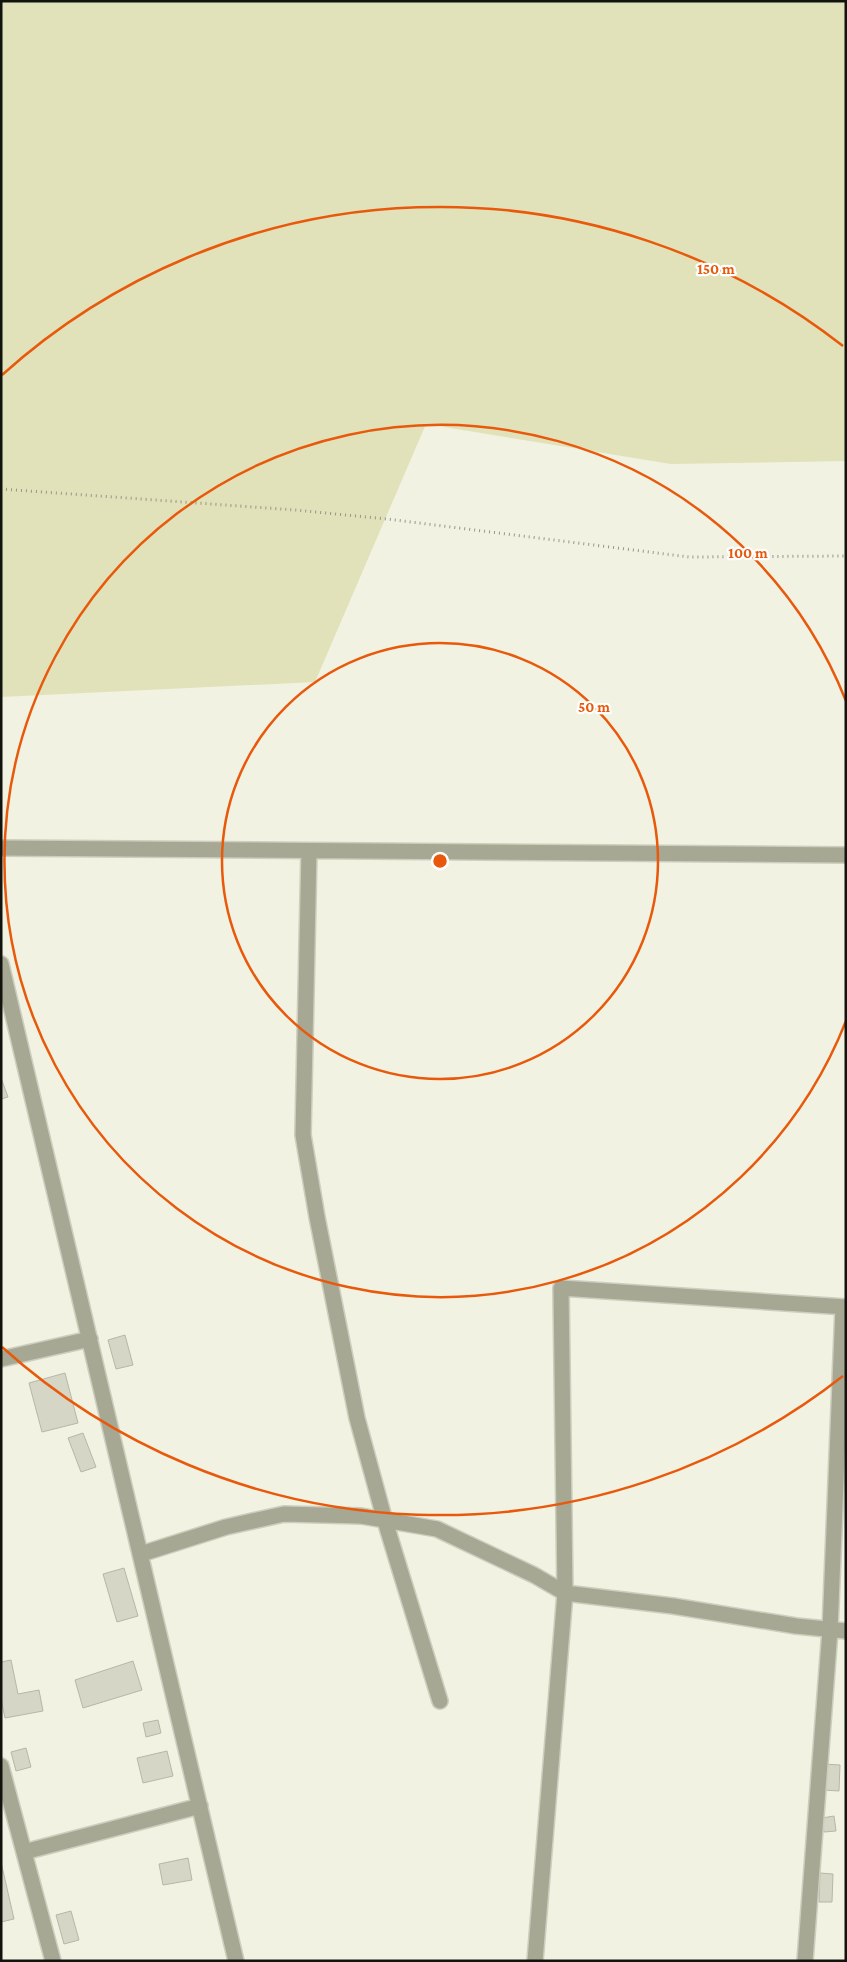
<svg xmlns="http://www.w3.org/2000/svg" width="847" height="1962" font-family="'Crimson Pro',serif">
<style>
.green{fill:#e1e2b9}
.building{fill:#d6d6c6;stroke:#b6b7a7}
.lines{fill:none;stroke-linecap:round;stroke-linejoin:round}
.street-casing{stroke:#cdcebf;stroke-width:18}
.path{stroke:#96978b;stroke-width:3;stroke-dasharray:1 4;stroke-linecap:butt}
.street{stroke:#a7a893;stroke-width:15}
.ring{fill:none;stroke:#e8590c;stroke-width:2.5}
.centre{fill:#e8590c;stroke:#fff;stroke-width:2.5}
.ring-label{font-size:15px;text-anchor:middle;font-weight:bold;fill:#e8590c;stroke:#fff;stroke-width:4.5;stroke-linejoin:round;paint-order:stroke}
</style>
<rect width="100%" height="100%" fill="#f1f2e1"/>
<path class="green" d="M1,1H846V461L671,464L426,424L315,682L1,697Z"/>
<path class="building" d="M1,1078L8,1097L1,1099Z
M125,1335L133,1365L116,1369L108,1340Z
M65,1373L78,1423L42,1432L29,1383Z
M83,1433L96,1467L81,1472L68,1438Z
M124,1568L138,1616L117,1622L103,1574Z
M11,1660L18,1694L39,1690L43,1711L5,1718L1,1699V1662Z
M133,1661L142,1690L83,1708L75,1680Z
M158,1720L161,1733L146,1737L143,1723Z
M26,1748L31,1767L16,1771L11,1752Z
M167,1751L173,1776L143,1783L137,1758Z
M823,1764L840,1765L839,1791L823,1790Z
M834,1816L836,1831L824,1832L822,1818Z
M188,1858L192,1880L163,1885L159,1864Z
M1,1862L14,1919L1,1922Z
M820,1873L833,1874L832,1902H819Z
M71,1911L79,1940L64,1944L56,1915Z"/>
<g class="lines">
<g class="street-casing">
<path id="street" d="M1,848L846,855
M309,851L303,1135L317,1217L357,1418L385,1521L440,1701
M1,964L236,1961
M1,1359L90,1339
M141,1554L226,1527L284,1514L361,1516L437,1529L534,1575L565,1593L673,1606L796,1626L846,1631
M1,1766L53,1961
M24,1852L200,1806
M535,1961L565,1593L561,1288L846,1307
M805,1961L830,1630L843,1307"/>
</g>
<path class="path" d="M1,489L295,510L387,519L689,557L846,556"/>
<use href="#street" class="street"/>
</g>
<g class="ring">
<circle cx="440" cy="861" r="218"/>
<path d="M846 1021A436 436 0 1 1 846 701"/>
<path d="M843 1376A654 654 0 0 1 2 1347M2 375A654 654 0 0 1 843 346"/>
</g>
<circle cx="440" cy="861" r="8" class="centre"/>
<g class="ring-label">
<text x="716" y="274">150 m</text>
<text x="748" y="558">100 m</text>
<text x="594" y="712">50 m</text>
</g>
<rect width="847" height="1962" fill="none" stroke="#13130e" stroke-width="5"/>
</svg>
